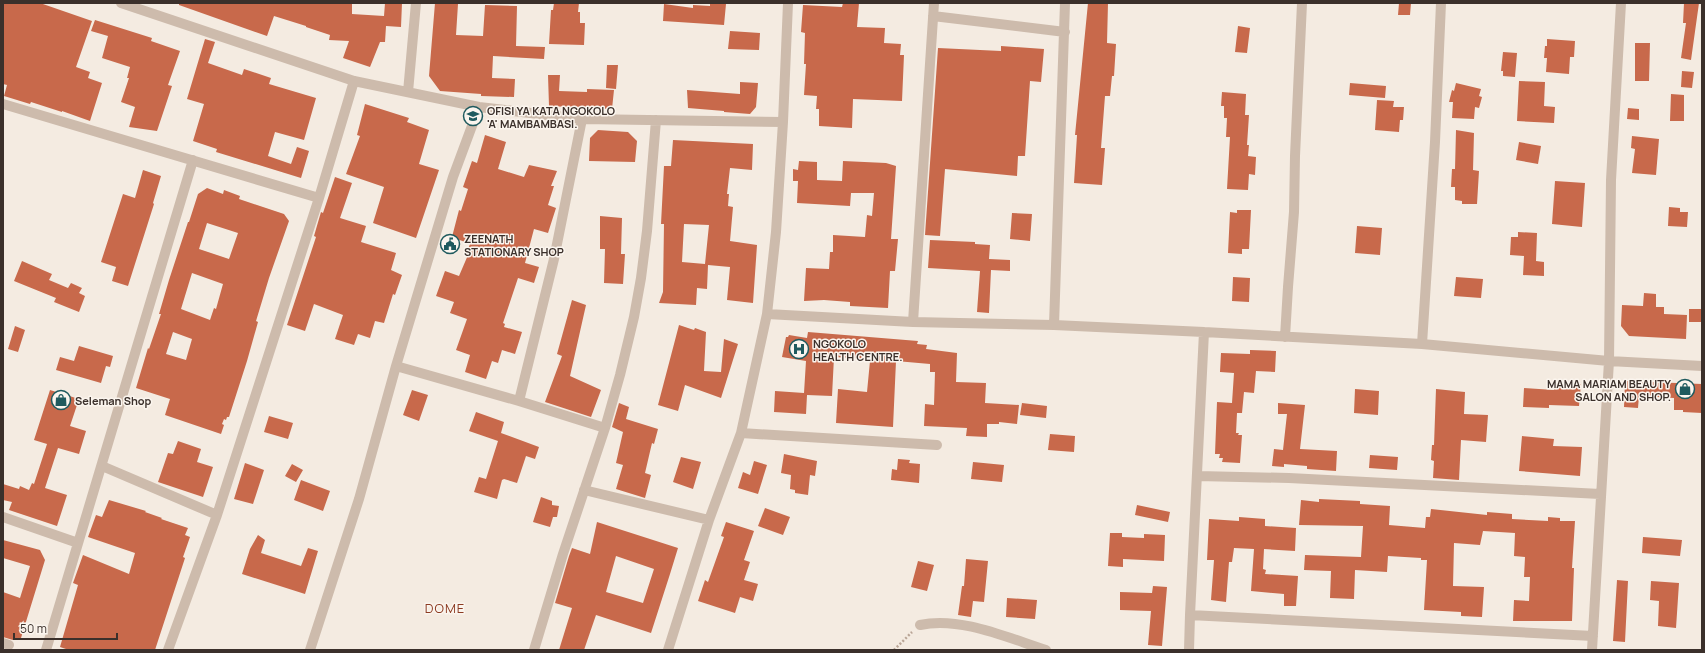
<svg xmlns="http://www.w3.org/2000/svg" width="1705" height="653" font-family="Manrope,sans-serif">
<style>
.building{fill:#c8694b;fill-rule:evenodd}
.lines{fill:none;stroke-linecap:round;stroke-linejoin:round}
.path{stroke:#b9a596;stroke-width:2.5;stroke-dasharray:2 2;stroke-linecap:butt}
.minor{stroke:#cdbbac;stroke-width:10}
.labels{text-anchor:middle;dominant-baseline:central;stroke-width:3;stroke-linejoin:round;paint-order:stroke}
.poi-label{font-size:11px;font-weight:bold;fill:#3b302b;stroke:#fbf5ee;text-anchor:start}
.quarter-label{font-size:13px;letter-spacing:1px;fill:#8c3b22;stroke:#fbf5ee}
</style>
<rect width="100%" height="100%" fill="#f4ebe1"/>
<path class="building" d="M3,3H40L92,21L76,67L90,72L88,78L102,83L90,121L62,111V112L31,102L30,104L4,96L7,85L3,84Z
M179,3H352V14L384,16L385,3H402L401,27L386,26L385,42H380L370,67L343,58L349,41L329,40L330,35L306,27V26L274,16L267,36L179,5Z
M435,3L458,4L456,35L483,36L485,5L517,6L516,46L545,47L544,59L493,56L492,78L515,79L514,97L481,96V94L440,91L429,76Z
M554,3H579L578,12H580V23H585L584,45L549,44L551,10H553Z
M710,3L726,4L724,25L663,21L664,4L693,8V5L710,6Z
M843,3H859L857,27L885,28L884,43L901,44L900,55H904L902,101L853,99L852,128L819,126V109H816L817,96L804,95L806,64H804L805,33L801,32L803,5L842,7Z
M1088,3H1108L1107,43L1116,44L1114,76H1112L1110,96H1105L1101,148H1105L1102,185L1074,183L1077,135H1075Z
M1399,3H1411L1410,15H1398Z
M1684,3H1699L1691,60L1681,58L1686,23H1683Z
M95,20L152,38L151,41L180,51L168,85L172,86L157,131L129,127L135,107L121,102L129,78H127L130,67L102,58L108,36L91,31Z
M1238,26L1250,28L1247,53L1235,52Z
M730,31L760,33L759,50L728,49Z
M205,39L215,42L208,63L242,75L244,69L271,78L269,84L316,98L304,140L275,132L268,156L291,164L297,147L309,151L301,178L216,152L217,149L193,141L204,104L187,99Z
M1547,39L1575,41L1574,57H1570L1569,74L1546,72L1547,58H1544L1545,46H1547Z
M1635,43H1650L1649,81H1635Z
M1001,46L1044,49L1041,82L1030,81L1025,156H1018L1017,176L945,169L940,236L925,235L938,48L1001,51Z
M1503,52L1517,53L1515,77L1503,76V71H1501Z
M607,65H618L616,89L606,88Z
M1682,71L1694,72L1692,88L1681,87Z
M548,75H560L559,91L587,92V89L614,90L612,109L549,106Z
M1519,81L1545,82L1544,106L1555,107L1554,123L1517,121Z
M740,82L758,83L756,107L750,114L724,112V111L688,108L687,90L740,94Z
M1350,83L1386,86L1385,98L1349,95Z
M1456,83L1481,89L1479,96L1482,97L1479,108L1475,107L1474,119L1452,118L1453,102H1449L1452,90L1454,91Z
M1222,92L1246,94L1245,115H1249L1247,145H1249L1248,156L1256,157L1255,175L1249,174L1248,190L1227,189L1230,137H1226L1227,118H1224V106H1221Z
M1671,94L1684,95V121H1670Z
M1377,100L1394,101L1393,107H1404L1403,120H1400L1399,132L1375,130Z
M365,104L409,118L407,122L429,130L419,164L439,170L416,238L373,223L384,187L346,174L360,136L357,135Z
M1628,108L1639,109V120L1627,119Z
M598,130L628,132L637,141L635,162L589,161L590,138Z
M1456,130L1474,133L1473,170L1479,171L1477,204H1462V201L1455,200V187H1451L1452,169H1455Z
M485,135L506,142L498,169L524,177L529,165L557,171L551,186H554L548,205L556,208L548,233L534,229L525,263L539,267L534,283L518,278L503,323L505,324L504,327L522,332L515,354L502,350L498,363L492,361L486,379L465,372L470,355L456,350L467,319L450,313L454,302L436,296L445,271L459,276L468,255L466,254L470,244L452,237L459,210L461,211L468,189L463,187L472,161L477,163Z
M1632,136L1659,139L1656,175L1632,173L1635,149L1631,148Z
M673,140L753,144L752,170L730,168L727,194H729L728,206L733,207L730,241L757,245L753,303L727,300L730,267L708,265L707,289L697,288L696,305L659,303L663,292L664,224H661L664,166H671ZM684,224L709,225L705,264L682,262Z
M1519,142L1541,146L1538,164L1516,160Z
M799,161L817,162V180L842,181L843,161L886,163L896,166L891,239H898L895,271H890L888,308L850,306V302L824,300L804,301L806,268L829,269L830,252H833V235L865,237L867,215L872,216L874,193H851L850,206L797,203L798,181H793V169L798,170Z
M143,170L161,176L153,203L154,204L128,286L112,281L116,267L101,262L123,194L135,198Z
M335,177L352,183L340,218L366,226L361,242L396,253L391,270L402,275L395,295L393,294L384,323L375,321L370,338L358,334L354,345L335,339L343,315L314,304L305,331L287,325L316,237L314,236L321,212L323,213Z
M1555,181L1585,183L1582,227L1552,224Z
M207,188L223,194L224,190L240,196L239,199L284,214L289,221L269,278L256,321L258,322L247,361L229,417H227L226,420L224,419L222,424L224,425L221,434L165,415L170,399L136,388L148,348L149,349L161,314H159L169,280L188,222H189L198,194ZM207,223L238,233L229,259L199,249ZM192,273L223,284L216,309L214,308L210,320L181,309ZM173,332L192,339L186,360L166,354Z
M1669,207L1680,208V212H1688L1687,227L1668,226Z
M1237,210H1251L1249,249H1242V254L1228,253L1230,212L1237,213Z
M1012,213L1032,214L1030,241L1010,239Z
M600,216L622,218L621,254H625L623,284L604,283L605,249H600Z
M1357,226L1382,228L1380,255L1355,253Z
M1518,232L1537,233L1536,261L1544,262V276L1523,275L1524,256L1510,255L1511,237H1518Z
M930,240L975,242V244L990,245L989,259L1010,260V271L991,270L989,313L977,312L980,271L928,268Z
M22,261L52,274L49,280L68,288L71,283L82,288L79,293L85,296L79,312L54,302L56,298L14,281Z
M1233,277L1250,278L1249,302L1232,301Z
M1456,277L1483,279L1481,298L1454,296Z
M1644,293L1656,294V307H1664V314L1687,315L1686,339L1629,336L1621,326L1622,305L1643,306Z
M572,300L586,305L570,376L601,390L591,417L545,402L562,356L557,354Z
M1689,309H1702V322H1689Z
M679,325L694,330L695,328L706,332L704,371L721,372L724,339L738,344L721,398L685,385L678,411L658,405Z
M15,326L25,330L18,352L8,349Z
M808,332L918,341L917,344L927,345L926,349L957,353L956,382L986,383L985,403L1019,405L1017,424L999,422V424H987V437L966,436L967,428L924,426L925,404L934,405L935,372H930V364L896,361L893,427L836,423L838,389L867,392L870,361L869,359L834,357L832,396L807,395L806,414L774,412L775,391L804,393L806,361L782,357L786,337H788L789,335L807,338Z
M79,346L113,356L110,367L106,366L101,383L56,370L60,357L74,361Z
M1250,350L1276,351L1275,372L1256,371L1254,393L1244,392L1242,413H1237L1236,433H1239L1238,435H1242L1240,463L1222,462L1223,458H1219L1220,454H1215L1217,402L1232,403L1234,373L1220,372L1221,353L1250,354Z
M1625,381L1702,384V413L1683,412V410H1674V398L1639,396L1638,408L1624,407Z
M1554,383L1581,384L1579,406L1549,405V408L1523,407L1524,388L1554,390Z
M1355,389L1379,391L1378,415L1354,413Z
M1436,389L1465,392L1464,414L1488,415L1486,442L1461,440L1459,480L1433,478L1434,461L1431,460L1432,445H1434Z
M50,390L79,399L70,426L86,431L79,454L58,448L45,488L67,495L57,526L9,510L12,502L3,500V484L19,489L20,486L29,490L32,483L34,484L47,444L34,440Z
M412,390L428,395L419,421L403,415Z
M619,403L629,407L626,419L658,429L654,444L652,443L645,473L651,475L645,498L616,489L623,465L616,463L623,432L612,427Z
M1022,403L1047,406L1046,418L1020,415Z
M1278,403L1305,405L1300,449L1337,451L1336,471L1307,469V466L1284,464V467L1272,466L1274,449L1283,450L1287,414H1278Z
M476,412L504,422L501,433L539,447L535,459L526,456L517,483L504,479L502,480L497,499L474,492L479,477L486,479L498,441L469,431Z
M269,416L293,423L288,439L264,432Z
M1050,434L1075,436L1074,452L1048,450Z
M1522,436L1554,439L1553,446L1582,447L1580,476L1519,471Z
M178,441L201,449L197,462L213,467L203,497L158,482L168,453L173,454Z
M784,454L817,461L815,476L810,475L808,495L795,493V490L790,489L791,475L781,473Z
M1370,455L1398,457L1397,470L1369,468Z
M681,457L701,462L693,489L673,482Z
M898,459L910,460L909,463L920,464L919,483L891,480L892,469L897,470Z
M754,461L767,465L758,494L738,488L743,472L750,475Z
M973,462L1004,465L1002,482L971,479Z
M245,463L264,470L253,504L234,499Z
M292,464L303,470L296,482L285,476Z
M301,480L330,491L323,511L294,500Z
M541,497L552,501V505L559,506L557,517H553L550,527L533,522Z
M1319,499L1360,501V504L1390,506L1389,525L1425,528L1426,517H1430L1431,509L1487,515V512L1512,514V519L1548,521V517L1560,518V521H1575L1572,568H1574L1572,621H1513L1514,600L1529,601L1530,577H1524L1525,557L1514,556L1515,533L1483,531L1480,545L1454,543L1453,586L1484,587L1482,617L1461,616V612L1424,610L1427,560H1421V558L1388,556L1387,572L1355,570L1354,599L1330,598L1331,571L1304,570L1305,555L1361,557L1363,526L1299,525L1301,500L1319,502Z
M109,500L146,511L145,512L162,518L161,519L188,528L185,535L190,537L183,557L185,558L155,650H69L60,647L78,585L73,583L83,555L129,574L135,553L88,537L96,515L102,517Z
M1137,505L1170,512L1168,522L1135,515Z
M765,508L790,517L783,535L758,526Z
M1239,517L1265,519V526L1296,528L1295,551L1264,549L1263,569L1266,570L1265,574L1298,576L1296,606H1284V594L1251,591L1254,549L1234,548L1232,562H1229L1226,602L1211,600L1214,560H1207L1209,519L1239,521Z
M597,522L678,548L670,574L651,633L596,615L584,650H559L572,608L555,603L569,556L572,548L590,554ZM616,556L654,569L643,603L606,592Z
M726,522L754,531L744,560L750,562L744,580L758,584L753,601L740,597L735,613L698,601L705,580L708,582L724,537L721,536Z
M1110,533H1122V537L1144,538V534L1165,535L1164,561L1123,559V567L1108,566Z
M258,535L265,540L261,553L301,566L308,548L318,551L305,594L242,574L250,549Z
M1643,537L1682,540L1680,556L1642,553Z
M3,540L40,550L45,560L21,638L13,640L3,637V592L20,598L30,566L3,558Z
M966,559L988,561L984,602L973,601L971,617L958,615L962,586H964Z
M918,561L934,565L927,591L911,587Z
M1617,580L1628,581L1625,642L1613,641Z
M1651,581L1679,583L1676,628L1658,626L1659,601L1650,600Z
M1153,586L1167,587L1162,646L1148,645L1151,611L1120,610V592L1152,593Z
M1007,598L1037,600L1035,619L1006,617Z"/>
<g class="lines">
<path class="path" d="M894,650L912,632"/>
<path class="minor" d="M121,3L354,81L479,107L582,119L783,122
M933,16L1065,32
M408,92L416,3
M3,104L319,198
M767,314L913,322L1054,325L1204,332L1422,344L1609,361L1702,366
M913,322L934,3
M1054,325L1065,3
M1285,337L1288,287L1294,212L1295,156L1302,3
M1422,344L1435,142L1441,3
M396,366L519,401L605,428
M519,401L554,259L582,119
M741,433L937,445
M102,466L217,515
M1198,476L1289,478L1600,494
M584,490L709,520
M3,517L78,543
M1190,615L1593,636
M920,625C960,616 1008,638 1046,650
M3,643L9,645
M46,650L193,160
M168,650L217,515L319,198L354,81
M310,650L359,499L396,366L453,177L479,107
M534,650L563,554L605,428L620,375L634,317L641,278L647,231L656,120
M668,650L709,520L741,433L767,314L776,232L783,122L788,3
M1189,650L1190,615L1204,332
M1592,650L1609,361L1611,180L1621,3"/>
</g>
<defs>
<g id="school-ring" transform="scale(1)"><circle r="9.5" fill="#fbf5ee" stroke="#1f5a5e" stroke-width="1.5"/><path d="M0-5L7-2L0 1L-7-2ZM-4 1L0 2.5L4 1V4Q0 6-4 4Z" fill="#1f5a5e"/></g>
<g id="civic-ring" transform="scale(1)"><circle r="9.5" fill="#fbf5ee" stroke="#1f5a5e" stroke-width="1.5"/><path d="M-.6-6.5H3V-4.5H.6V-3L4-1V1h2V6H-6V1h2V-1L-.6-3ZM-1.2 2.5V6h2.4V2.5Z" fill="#1f5a5e"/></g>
<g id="hospital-ring" transform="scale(1)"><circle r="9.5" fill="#fbf5ee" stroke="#1f5a5e" stroke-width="1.5"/><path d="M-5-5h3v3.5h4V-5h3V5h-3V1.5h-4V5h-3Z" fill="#1f5a5e"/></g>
<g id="shop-ring" transform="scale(1)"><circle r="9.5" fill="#fbf5ee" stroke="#1f5a5e" stroke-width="1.5"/><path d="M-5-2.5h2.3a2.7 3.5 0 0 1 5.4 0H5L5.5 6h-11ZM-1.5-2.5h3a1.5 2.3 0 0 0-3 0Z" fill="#1f5a5e"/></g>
</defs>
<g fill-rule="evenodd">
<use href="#school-ring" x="473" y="116"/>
<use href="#civic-ring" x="450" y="244"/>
<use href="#hospital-ring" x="799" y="349"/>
<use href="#shop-ring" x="1685" y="389"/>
<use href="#shop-ring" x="61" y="400"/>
</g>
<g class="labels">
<g class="poi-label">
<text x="487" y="110">OFISI YA KATA NGOKOLO<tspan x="487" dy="13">'A' MAMBAMBASI.</tspan></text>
<text x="464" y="238">ZEENATH<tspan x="464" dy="13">STATIONARY SHOP</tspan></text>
<text x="813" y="343">NGOKOLO<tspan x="813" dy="13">HEALTH CENTRE.</tspan></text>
<text x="1671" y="383" text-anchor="end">MAMA MARIAM BEAUTY<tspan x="1671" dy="13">SALON AND SHOP.</tspan></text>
<text x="75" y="400">Seleman Shop</text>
</g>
<g class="quarter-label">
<text x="445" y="608">DOME</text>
</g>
</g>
<rect width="1705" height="653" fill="none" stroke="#3b302b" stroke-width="8"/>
<path d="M14 633v6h103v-6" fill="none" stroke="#3b302b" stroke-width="2"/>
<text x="20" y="633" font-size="12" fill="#3b302b" stroke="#fbf5ee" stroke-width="3" paint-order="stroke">50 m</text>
</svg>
